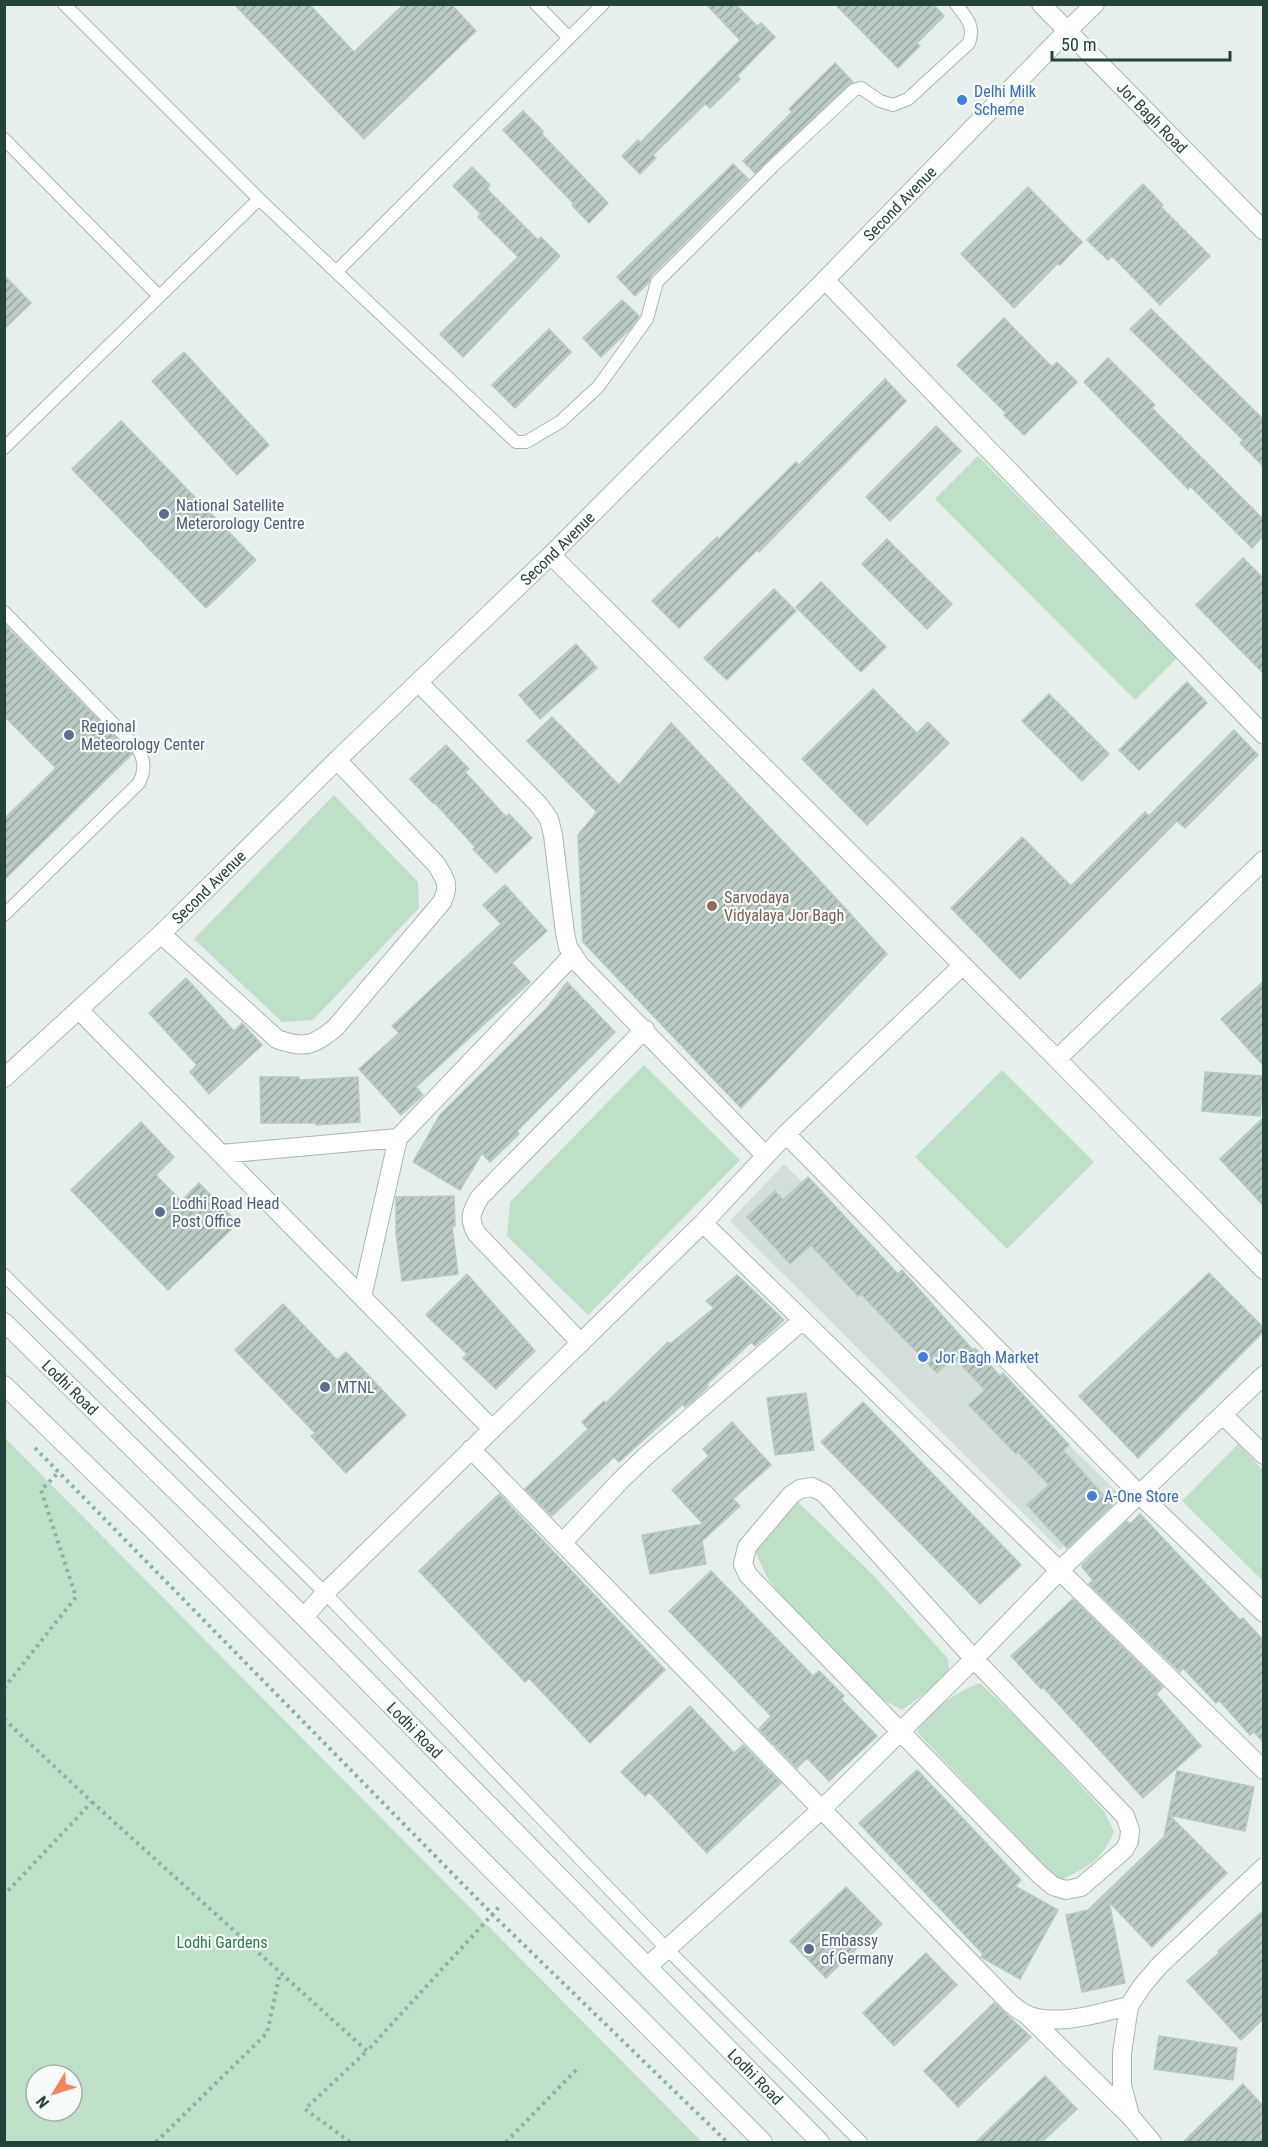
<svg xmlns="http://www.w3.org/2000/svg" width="1268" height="2147" font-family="'Roboto Condensed',sans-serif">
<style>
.built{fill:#d4dfda}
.green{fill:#bfe0c8;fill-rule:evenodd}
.building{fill:url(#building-hatch);stroke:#b8c9c2;stroke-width:1.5}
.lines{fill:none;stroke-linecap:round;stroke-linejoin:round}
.service-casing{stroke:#a8b8b2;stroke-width:14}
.minor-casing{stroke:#a8b8b2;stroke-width:20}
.tertiary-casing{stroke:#a8b8b2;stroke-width:20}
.secondary-casing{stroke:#a4bbb3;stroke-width:20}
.path{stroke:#86b3a5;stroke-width:4;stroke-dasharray:3 4.5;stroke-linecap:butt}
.service{stroke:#fff;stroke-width:12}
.minor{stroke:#fff;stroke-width:18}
.tertiary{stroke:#fff;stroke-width:18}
.secondary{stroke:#fff;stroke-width:18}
.shop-dot{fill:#3f7fe0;stroke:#f7fbf9;stroke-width:2}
.service-dot{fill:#5c6f8a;stroke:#f7fbf9;stroke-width:2}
.education-dot{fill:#8d6e63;stroke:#f7fbf9;stroke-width:2}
.labels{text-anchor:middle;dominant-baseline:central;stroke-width:4.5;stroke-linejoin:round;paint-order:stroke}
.shop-label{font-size:16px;fill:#366cbe;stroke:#f7fbf9;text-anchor:start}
.street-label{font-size:16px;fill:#24423a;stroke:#f7fbf9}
.service-label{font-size:16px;fill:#4e5e75;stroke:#f7fbf9;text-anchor:start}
.education-label{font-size:16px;fill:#785e54;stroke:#f7fbf9;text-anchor:start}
.park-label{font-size:16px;fill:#2d7a4b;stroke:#f7fbf9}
</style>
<defs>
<pattern id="building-hatch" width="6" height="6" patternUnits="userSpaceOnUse" patternTransform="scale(1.5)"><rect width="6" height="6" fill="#bbcac4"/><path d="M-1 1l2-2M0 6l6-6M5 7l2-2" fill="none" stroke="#98a6a0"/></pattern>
</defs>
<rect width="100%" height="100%" fill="#e6efeb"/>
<path class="built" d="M784,1164L1118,1493L1060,1550L730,1221Z"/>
<path class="green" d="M978,456L1177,658L1135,700L935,499Z
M334,795L418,882L419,908L313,1020L282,1022L194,939Z
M644,1065L740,1160L588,1315L507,1236L510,1202Z
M1002,1070L1094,1162L1007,1249L915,1157Z
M4,1438H5L702,2142H5ZM36,2075H72V2111H36Z
M1238,1444L1263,1470V1581L1182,1501Z
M798,1502L874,1576L948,1659L949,1670L939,1683L902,1710L883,1700L860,1679L784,1600L767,1577L754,1549L781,1515Z
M980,1683L1028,1729L1104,1811L1114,1832C1101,1861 1089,1866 1061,1880L1053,1875L1034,1855L917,1732C929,1710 956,1692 980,1683Z"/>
<path class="building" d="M234,4H309L354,52L404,4H451L476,31L364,139Z
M706,4H735L757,26L761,23L775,37L737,76L740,79L710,108L705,104L653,155L656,158L640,174L622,156L638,140L640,143L740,40Z
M835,4H933L944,16L917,43L920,46L898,68Z
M835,63L853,82L755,173L743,161L792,112L789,109Z
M523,111L543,131L542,134L608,203L589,223L572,205L573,203L503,130Z
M733,164L748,179L651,276L648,283L635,296L617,277Z
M472,167L490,185L487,189L538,240L541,237L560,256L463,357L440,334L518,257L478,217L481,214L453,186Z
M1143,184L1163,205L1161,207L1210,256L1160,305L1112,256L1108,260L1087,240Z
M1028,187L1082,242L1060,265L1058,263L1014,308L961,254Z
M4,275L31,303L4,329Z
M622,300L639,316L630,329L601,357L583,338Z
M1151,309L1263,419V466L1240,443L1243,440L1130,329Z
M1004,318L1052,367L1057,362L1077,382L1024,435L1004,415L1006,413L957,365Z
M549,329L571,352L515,408L492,385Z
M184,352L269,445L237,475L152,381Z
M1108,358L1155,405L1152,408L1263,519V536L1252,548L1190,486L1188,489L1084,382Z
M885,379L906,401L759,552L757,550L679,628L652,601L717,537L719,539L796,462L799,465Z
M121,421L256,560L206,608L72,469Z
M936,426L961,451L890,521L866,497Z
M887,539L952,604L927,629L862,564Z
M1243,558L1263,578V673L1196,605Z
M821,582L886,647L861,672L796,607Z
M774,589L796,611L727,680L704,658Z
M4,624L132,754L4,880V819L56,768L4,716Z
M576,644L597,668L540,719L519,695Z
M1187,682L1207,703L1139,770L1119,750Z
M873,689L917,733L928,722L949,743L867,825L802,759Z
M1049,694L1109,754L1082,781L1022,721Z
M552,717L619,785L671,723L809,869L887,954L741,1108L583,942L578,835L597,812L527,741Z
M1234,730L1258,755L1185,828L1177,821L1020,979L951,908L1022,837L1071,886L1145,812L1149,816Z
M446,745L469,769L465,772L506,817L509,814L532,838L496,873L473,849L475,847L434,802L433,803L410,779Z
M505,885L547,931L512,963L530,982L416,1087L423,1095L401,1115L359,1069L399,1033L392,1026L501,924L483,905Z
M186,978L234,1031L242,1023L262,1045L209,1094L190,1072L197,1065L149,1013Z
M567,982L615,1032L517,1131L519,1134L490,1162L482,1153L460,1190L413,1162L440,1115L548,1007Z
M1263,982V1065L1221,1019Z
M1205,1072L1263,1076L1260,1116L1202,1111Z
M260,1077H299V1080L358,1077L360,1122L316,1125V1123H261Z
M1263,1118V1205L1220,1159Z
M141,1122L174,1157L156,1175L181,1201L199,1183L238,1223L168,1290L71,1190Z
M808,1177L898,1274L902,1270L973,1350L975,1348L1000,1376L1003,1373L1069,1445L1063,1450L1112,1505L1067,1548L1027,1505L1049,1485L1018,1452L1016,1454L969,1405L985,1390L954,1357L937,1373L861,1294L858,1296L811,1245L790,1264L747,1217L775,1191L783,1200Z
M454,1196L455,1226H452L458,1274L402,1281L396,1233V1197Z
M1209,1273L1263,1327V1332L1138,1458L1079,1396Z
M467,1274L535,1351L496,1389L463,1358L467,1354L426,1315Z
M737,1275L784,1320L755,1346L751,1342L707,1384L708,1386L694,1400L685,1407L683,1404L619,1462L614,1457L552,1516L525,1489L588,1429L582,1422L604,1401L606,1403L668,1342L670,1344L714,1308L706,1301Z
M283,1304L337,1360L346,1352L406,1415L346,1473L311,1436L315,1433L235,1350Z
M806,1393L814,1450L775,1455L767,1398Z
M863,1402L1021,1565L980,1604L821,1442Z
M732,1422L771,1465L733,1499L740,1506L702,1541L706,1564L650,1574L642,1535L703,1524L672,1490L709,1456L703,1449Z
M499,1494L665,1670L590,1743L529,1678L525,1682L419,1571Z
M1140,1514L1240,1620L1243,1618L1263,1640V1742L1254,1732L1250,1735L1219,1700L1216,1703L1183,1668L1180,1672L1089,1584L1093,1580L1082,1567V1565L1127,1521L1130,1524Z
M711,1571L813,1676L819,1671L844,1696L841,1699L877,1736L829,1781L807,1758L797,1768L759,1729L771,1716L669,1611Z
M1073,1599L1163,1687L1156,1694L1201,1746L1143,1798L1043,1687L1041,1689L1011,1656Z
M690,1706L734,1753L743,1745L781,1783L707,1853L649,1792L645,1796L621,1772Z
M917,1770L1021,1880L1015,1886L1058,1910L1020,1979L981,1957L983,1954L859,1823Z
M1177,1771L1254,1787L1245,1831L1169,1815L1227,1873L1152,1947L1109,1902L1125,1983L1082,1992L1066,1915L1088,1910L1164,1837Z
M846,1887L882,1924L826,1978L790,1941Z
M1263,1911V2019L1241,2040L1187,1981L1219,1953L1218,1951Z
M926,1953L957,1985L894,2046L863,2013Z
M994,2003L1031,2037L958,2107L924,2071Z
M1159,2036L1237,2048L1233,2080L1154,2069Z
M1045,2076L1077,2109L1042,2142H976Z
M1243,2084L1263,2106V2142H1183Z"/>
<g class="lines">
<g class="service-casing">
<path id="service" d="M64,4L259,199L516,442H526L560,422L598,387L647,319L657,282L773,166L854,90L861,88L880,101L893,105L908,99L969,43C975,26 967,18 956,4
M536,4L569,38
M4,139L159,296
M336,272L603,4
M4,448L259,199
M4,612L139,750C145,763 145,770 139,783L4,915
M4,1275L325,1593L666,1948L861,2142"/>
</g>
<g class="minor-casing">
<path id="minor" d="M1067,31L1095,4
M825,280L1264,735
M551,555L1057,1059L1264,1270
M419,683L539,805L549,819L553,835L565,933L568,947L580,965L766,1156
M161,934L277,1039C304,1049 314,1046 336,1027L442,902C450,885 446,880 436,864L337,760
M79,1010L492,1429
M1057,1059L1264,860
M786,1134L1140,1495L1264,1613
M221,1154L398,1138L573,955
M703,1223L1264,1770
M362,1297L398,1138
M581,1343L477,1234C468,1219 471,1212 480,1197L645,1029
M1223,1415L1264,1455
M471,1449L1010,2003C1016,2008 1023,2014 1030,2016C1062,2026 1098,2013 1129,2006
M812,1487L824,1493L974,1659L1125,1816L1130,1830L1129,1841L1124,1850L1081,1887L1066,1890L1053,1886L1039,1874L748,1575L743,1564L747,1547L791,1495L800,1489Z
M562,1543L620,1481L647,1455L803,1320
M304,1617L325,1593L703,1223L786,1134L963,965
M648,1966L822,1809L974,1659L1060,1570L1264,1375
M1028,2016L1129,2115
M1152,2142L1130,2116L1122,2085V2053L1129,2006L1142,1986L1159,1966L1264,1867"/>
</g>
<g class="tertiary-casing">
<g id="tertiary">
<path id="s1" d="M1041,4L1264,231"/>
<path id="s2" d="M4,1078L161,934L337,760L551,555L825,280L1067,31"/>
</g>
</g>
<g class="secondary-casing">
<g id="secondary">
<path id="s3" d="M4,1322L304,1617L820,2142"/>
<path d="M4,1385L144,1521L763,2142"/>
</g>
</g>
<path class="path" d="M35,1448L493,1915L727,2142
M4,1688L76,1597L41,1490L59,1472
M4,1719L92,1802L4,1895
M92,1802L367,2051L501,1905
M156,2142L267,2033L280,1973
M350,2142L305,2109L367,2051
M506,2142L579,2067"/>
<use href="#service" class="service"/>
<use href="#minor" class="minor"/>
<use href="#tertiary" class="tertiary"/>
<use href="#secondary" class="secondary"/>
</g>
<g class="shop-dot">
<circle cx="962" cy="100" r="6"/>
<circle cx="923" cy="1357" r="6"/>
<circle cx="1092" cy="1496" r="6"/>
</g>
<g class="service-dot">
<circle cx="164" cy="514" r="6"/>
<circle cx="69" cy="735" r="6"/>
<circle cx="160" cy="1212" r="6"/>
<circle cx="325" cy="1387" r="6"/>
<circle cx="809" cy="1949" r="6"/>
</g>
<circle class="education-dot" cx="712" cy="906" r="6"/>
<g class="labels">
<g class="shop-label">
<text x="974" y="91">Delhi Milk<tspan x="974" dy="18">Scheme</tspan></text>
<text x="935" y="1357">Jor Bagh Market</text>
<text x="1104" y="1496">A-One Store</text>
</g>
<g class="street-label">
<text stroke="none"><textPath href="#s1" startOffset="159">Jor Bagh Road</textPath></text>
<text stroke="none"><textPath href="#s2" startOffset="1252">Second Avenue</textPath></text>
<text stroke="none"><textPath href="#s2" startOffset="766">Second Avenue</textPath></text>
<text stroke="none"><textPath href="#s2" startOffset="280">Second Avenue</textPath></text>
<text stroke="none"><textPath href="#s3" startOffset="93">Lodhi Road</textPath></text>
<text stroke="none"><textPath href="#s3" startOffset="579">Lodhi Road</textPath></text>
<text stroke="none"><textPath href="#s3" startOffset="1065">Lodhi Road</textPath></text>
</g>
<g class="service-label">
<text x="176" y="505">National Satellite<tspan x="176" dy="18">Meterorology Centre</tspan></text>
<text x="81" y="726">Regional<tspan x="81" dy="18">Meteorology Center</tspan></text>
<text x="172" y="1203">Lodhi Road Head<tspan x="172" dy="18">Post Office</tspan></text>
<text x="337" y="1387">MTNL</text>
<text x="821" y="1940">Embassy<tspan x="821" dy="18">of Germany</tspan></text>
</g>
<g class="education-label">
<text x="724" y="897">Sarvodaya<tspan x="724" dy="18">Vidyalaya Jor Bagh</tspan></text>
</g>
<g class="park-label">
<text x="222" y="1942">Lodhi Gardens</text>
</g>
</g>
<rect width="1268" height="2147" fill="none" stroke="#24423a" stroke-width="12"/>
<g transform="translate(54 2093) rotate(232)"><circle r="28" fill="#f7fbf9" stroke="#a3b1ad" stroke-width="1.5"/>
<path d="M0-4.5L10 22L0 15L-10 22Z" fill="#f4845f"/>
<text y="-9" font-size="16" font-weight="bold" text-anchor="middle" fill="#24423a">N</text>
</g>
<path d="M1052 51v9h178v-9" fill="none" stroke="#24423a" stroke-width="3"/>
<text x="1061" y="51" font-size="18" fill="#24423a" stroke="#f7fbf9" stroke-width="4.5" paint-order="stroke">50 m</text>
</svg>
